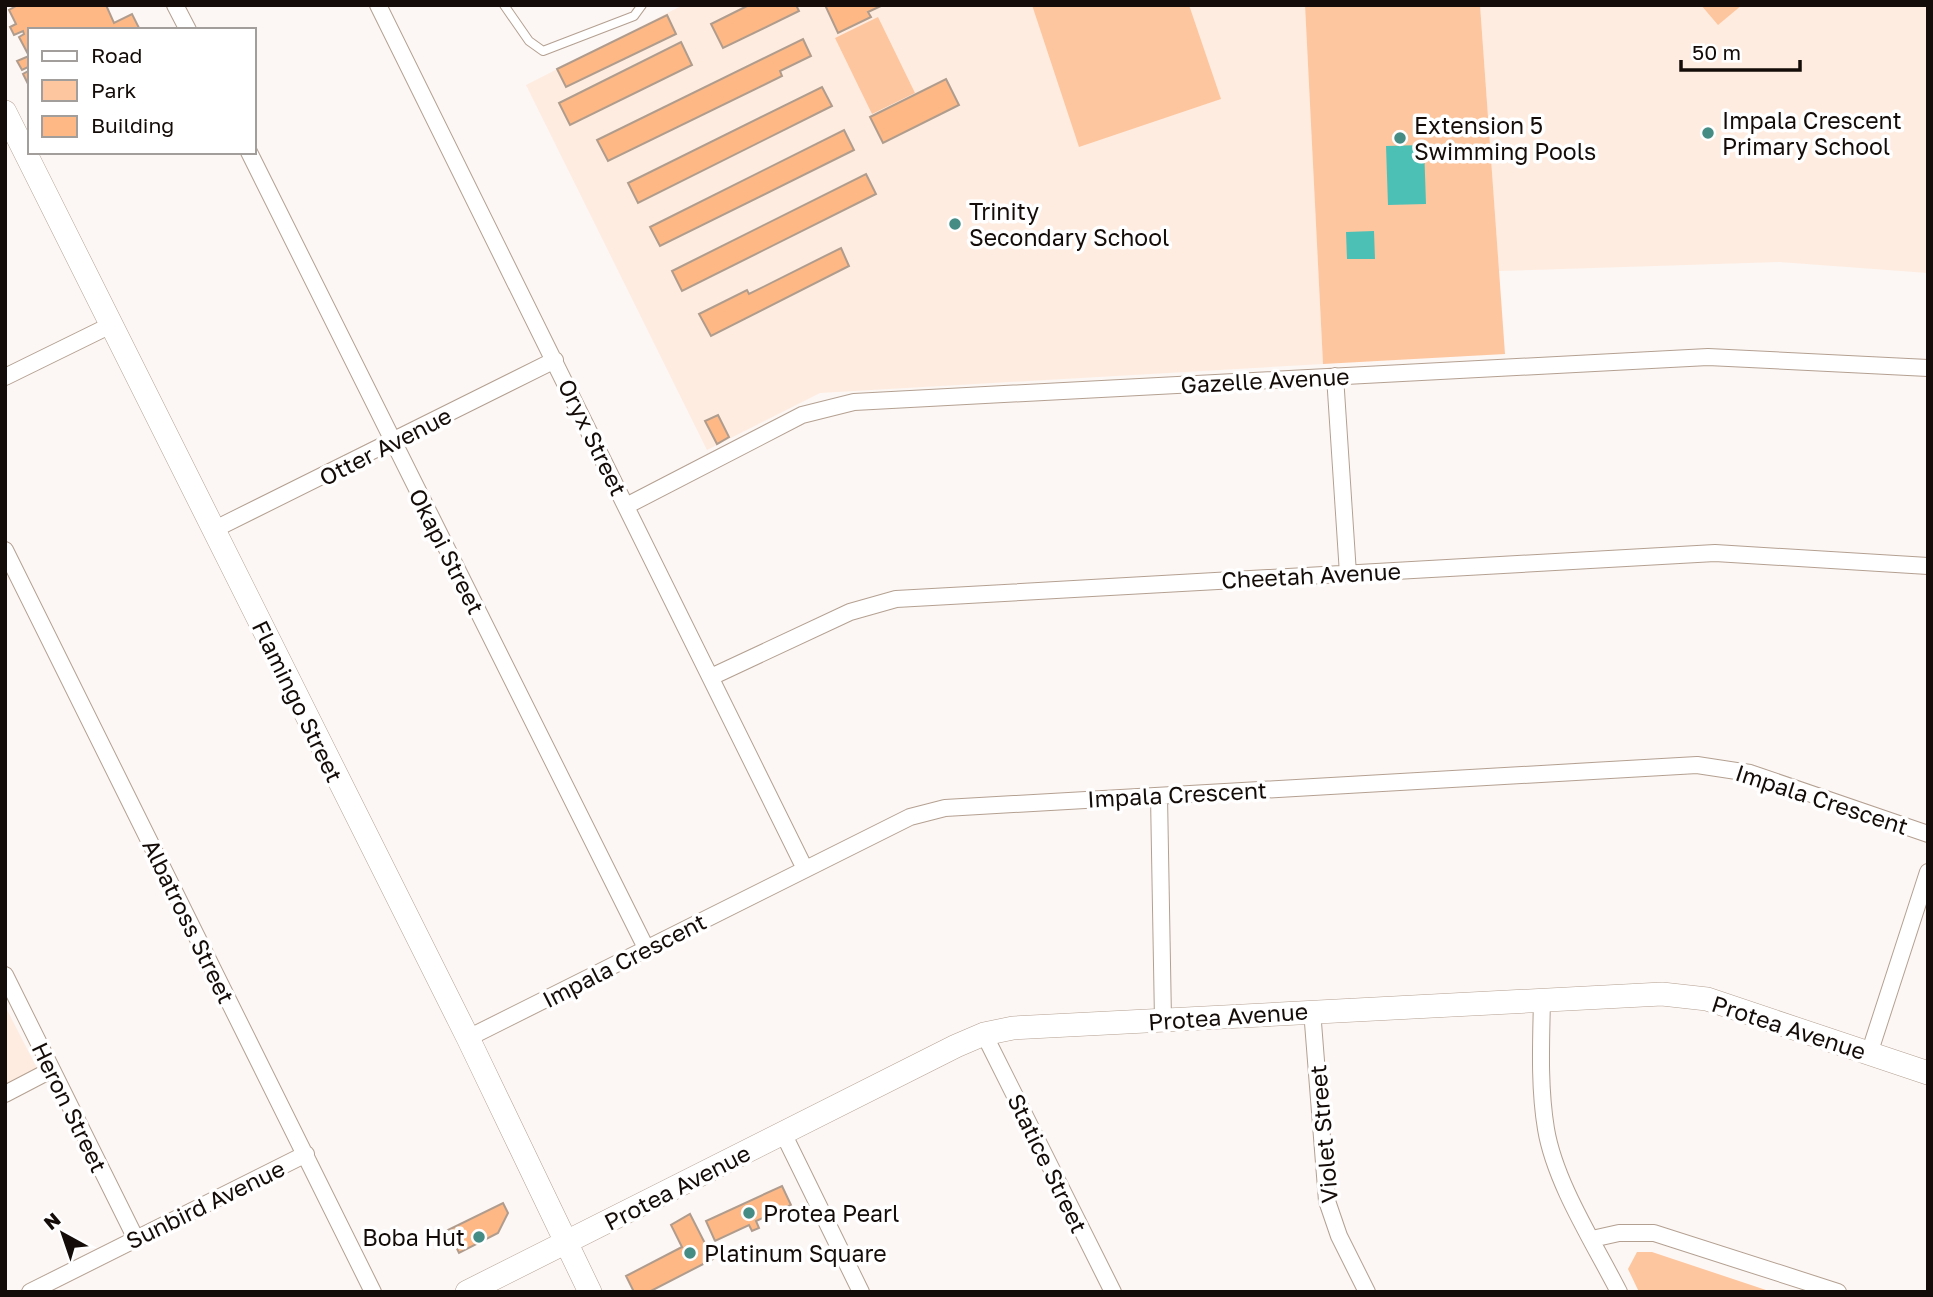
<svg xmlns="http://www.w3.org/2000/svg" width="1933" height="1297" font-family="'Golos Text',sans-serif">
<style>
.built{fill:#feece0}
.green{fill:#fdc69f}
.water{fill:#4dc0b6}
.building{fill:#fdb885;stroke:#b09c8d;stroke-width:2}
.lines{fill:none;stroke-linecap:round;stroke-linejoin:round}
.lane-casing{stroke:#b4a091;stroke-width:10}
.street-casing{stroke:#b4a091;stroke-width:18}
.secondary-casing{stroke:#b4a091;stroke-width:24}
.lane{stroke:#fff;stroke-width:8}
.street{stroke:#fff;stroke-width:16}
.secondary{stroke:#fff;stroke-width:23}
.poi-dot{fill:#458c85;stroke:#fff;stroke-width:2.5}
.labels{text-anchor:middle;dominant-baseline:central;stroke-width:7;stroke-linejoin:round;paint-order:stroke}
.poi-label{font-size:23px;fill:#140c08;stroke:#fff;text-anchor:start}
.street-label{font-size:23px;fill:#140c08;stroke:#fff}
</style>
<rect width="100%" height="100%" fill="#fcf7f4"/>
<path class="built" d="M683,5H1305L1323,364L820,393L707,450L526,85Z
M1480,5H1928V273L1779,262L1499,271Z
M5,1006L38,1070L5,1087Z"/>
<path class="green" d="M1032,5H1189L1221,99L1079,147Z
M1305,5H1480L1505,354L1323,364Z
M1701,5H1742L1718,25Z
M878,17L915,93L872,114L835,38Z
M1637,1252H1652L1772,1292H1639L1628,1269Z"/>
<path class="water" d="M1424,145L1426,204L1388,205L1386,146Z
M1374,231L1375,259H1347L1346,232Z"/>
<path class="building" d="M18,5H106L114,23L132,14L140,30H30V88L23,74L30,70L28,67L22,70L17,61L29,56L19,37L24,34L23,31L14,35L10,27L16,24L9,10Z
M749,5H796L799,11L723,48L711,24Z
M825,5H883L868,12L871,17L838,33Z
M667,15L676,34L566,87L557,69Z
M803,39L811,56L780,71L782,76L608,161L597,140Z
M681,42L692,65L570,125L559,103Z
M946,79L959,105L883,143L870,117Z
M822,87L832,106L638,203L628,183Z
M844,130L854,150L660,246L650,227Z
M866,174L876,194L682,291L672,271Z
M841,248L849,266L711,336L699,314L747,290L749,294Z
M718,415L729,437L717,444L705,421Z
M782,1186L791,1205L756,1221L759,1228L752,1231L749,1225L715,1241L706,1221Z
M503,1203L508,1213L498,1233L459,1253L448,1230Z
M690,1214L713,1259L649,1292H634L626,1276L682,1247L671,1225Z"/>
<g class="lines">
<g class="lane-casing">
<path id="lane" d="M504,5L529,41L543,51L634,16L642,5"/>
</g>
<g class="street-casing">
<path id="street" d="M175,5L188,30
M378,5L805,869
M249,152L646,948
M1335,376L1348,574
M5,377L111,325
M626,506L802,415L854,402L1708,357L1928,368
M213,530L555,360
M5,550L373,1292
M711,677L850,612L896,599L1715,553L1928,566
M1159,796L1163,1020
M5,975L136,1239
M1542,1000C1541,1043 1539,1087 1546,1129C1555,1183 1594,1243 1619,1292
M1312,1010L1327,1201L1339,1236L1367,1292
M984,1034L1113,1292
M468,1038L910,817L945,808L1697,765L1750,773L1928,834
M1869,1054L1928,872
M5,1094L51,1070
M783,1133L861,1292
M1592,1239L1619,1233H1654L1838,1292
M30,1292L306,1154"/>
</g>
<g class="secondary-casing">
<path id="secondary" d="M5,112L468,1038L590,1292
M467,1292L956,1046L984,1034L1013,1028L1662,994L1707,999L1928,1073"/>
</g>
<use href="#lane" class="lane"/>
<use href="#street" class="street"/>
<use href="#secondary" class="secondary"/>
</g>
<g class="poi-dot">
<circle cx="1708" cy="133" r="7"/>
<circle cx="1400" cy="138" r="7"/>
<circle cx="955" cy="224" r="7"/>
<circle cx="749" cy="1213" r="7"/>
<circle cx="479" cy="1237" r="7"/>
<circle cx="690" cy="1253" r="7"/>
</g>
<g class="labels">
<g class="poi-label">
<text x="1722" y="120">Impala Crescent<tspan x="1722" dy="26">Primary School</tspan></text>
<text x="1414" y="125">Extension 5<tspan x="1414" dy="26">Swimming Pools</tspan></text>
<text x="969" y="211">Trinity<tspan x="969" dy="26">Secondary School</tspan></text>
<text x="763" y="1213">Protea Pearl</text>
<text x="465" y="1237" text-anchor="end">Boba Hut</text>
<text x="704" y="1253">Platinum Square</text>
</g>
<g class="street-label">
<text transform="translate(1265 380) rotate(-3)">Gazelle Avenue</text>
<text transform="translate(593 437) rotate(64)">Oryx Street</text>
<text transform="translate(385 446) rotate(-27)">Otter Avenue</text>
<text transform="translate(447 551) rotate(63)">Okapi Street</text>
<text transform="translate(1311 575) rotate(-3)">Cheetah Avenue</text>
<text transform="translate(298 701) rotate(64)">Flamingo Street</text>
<text transform="translate(1177 794) rotate(-3)">Impala Crescent</text>
<text transform="translate(1822 799) rotate(18)">Impala Crescent</text>
<text transform="translate(189 921) rotate(64)">Albatross Street</text>
<text transform="translate(624 960) rotate(-27)">Impala Crescent</text>
<text transform="translate(1228 1016) rotate(-4)">Protea Avenue</text>
<text transform="translate(1789 1027) rotate(18)">Protea Avenue</text>
<text transform="translate(70 1107) rotate(64)">Heron Street</text>
<text transform="translate(1323 1134) rotate(-95)">Violet Street</text>
<text transform="translate(1048 1163) rotate(64)">Statice Street</text>
<text transform="translate(677 1187) rotate(-27)">Protea Avenue</text>
<text transform="translate(205 1204) rotate(-26)">Sunbird Avenue</text>
</g>
</g>
<rect width="1933" height="1297" fill="none" stroke="#140c08" stroke-width="14"/>
<rect x="28" y="28" width="228" height="126" fill="#ffffff" stroke="#a19e9c" stroke-width="2"/>
<rect x="42" y="51" width="35" height="10" fill="#ffffff" stroke="#a19e9c" stroke-width="2"/>
<text x="91" y="63" font-size="21" fill="#140c08">Road</text>
<rect x="42" y="80" width="35" height="21" fill="#fdc69f" stroke="#a19e9c" stroke-width="2"/>
<text x="91" y="98" font-size="21" fill="#140c08">Park</text>
<rect x="42" y="116" width="35" height="21" fill="#fdb885" stroke="#a19e9c" stroke-width="2"/>
<text x="91" y="133" font-size="21" fill="#140c08">Building</text>
<g transform="translate(63 1234) rotate(320)" stroke="#ffffff" stroke-width="5" paint-order="stroke">
<path d="M0-5L12 26L0 18L-12 26Z" fill="#140c08"/>
<text y="-10" font-size="19" font-weight="bold" text-anchor="middle" fill="#140c08">N</text>
</g>
<path d="M1681 60v10h119v-10" fill="none" stroke="#140c08" stroke-width="3.5"/>
<text x="1692" y="60" font-size="21" fill="#140c08" stroke="#ffffff" stroke-width="5" paint-order="stroke">50 m</text>
</svg>
